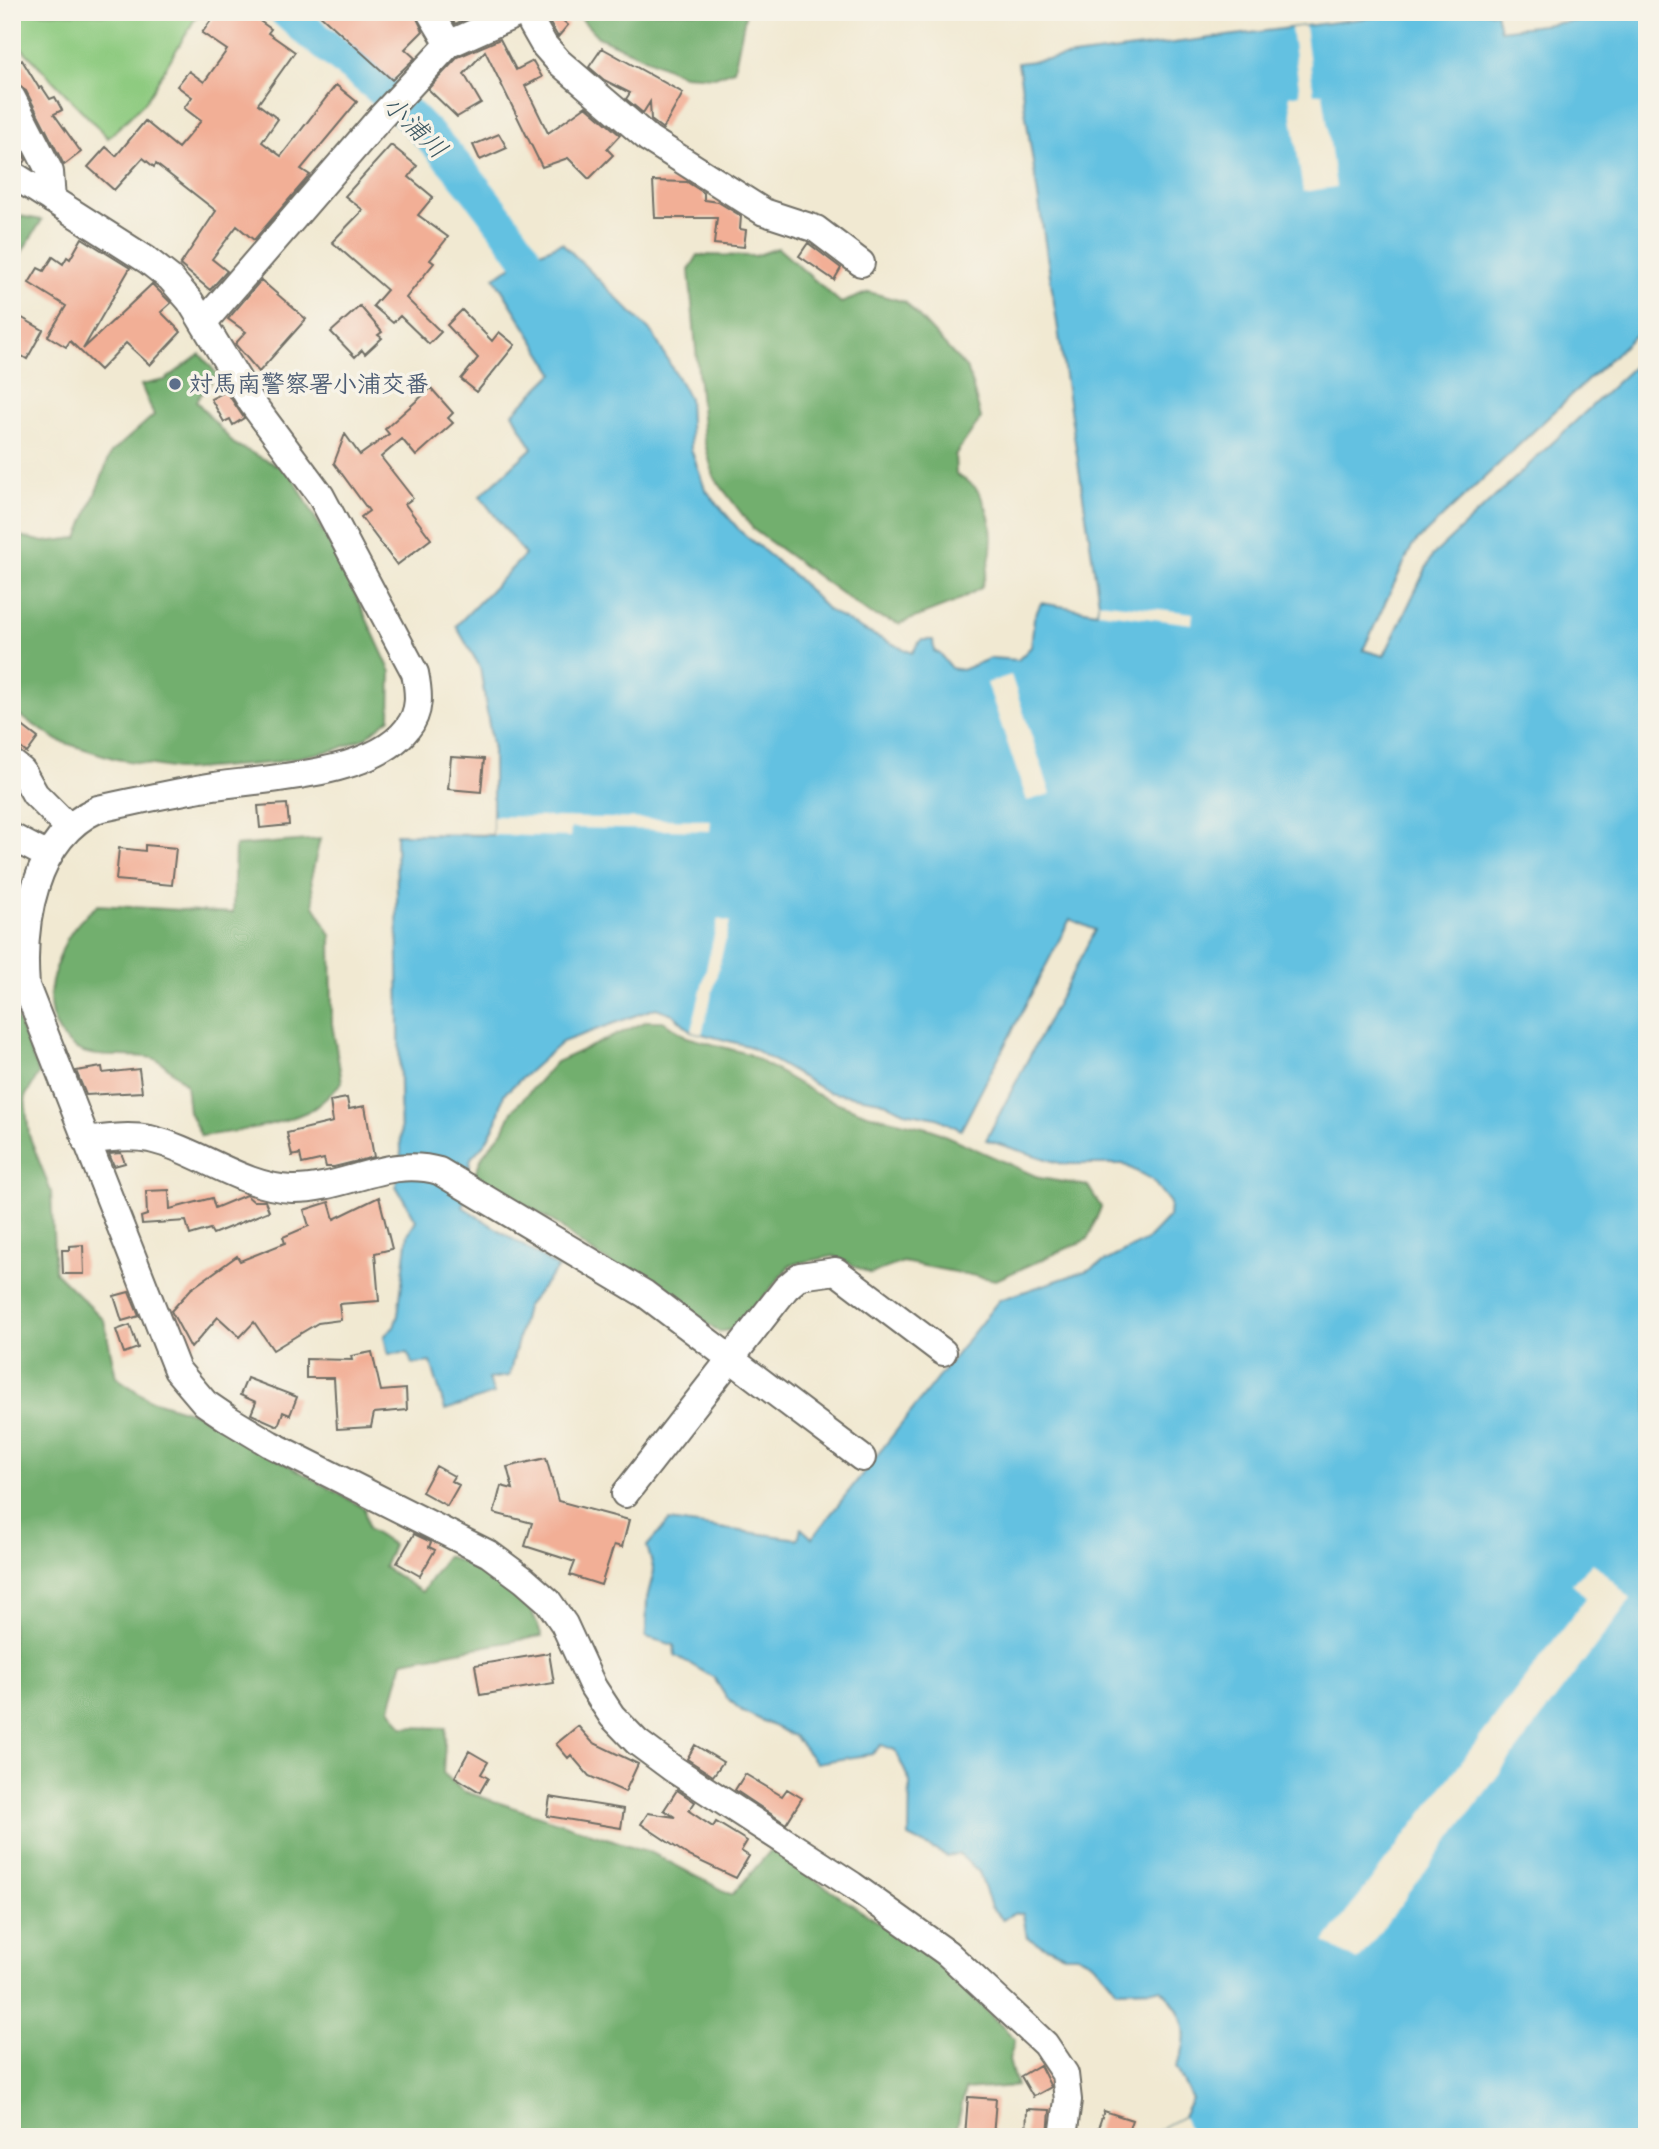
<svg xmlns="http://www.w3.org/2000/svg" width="1659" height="2149" font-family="Caveat,'Klee One',sans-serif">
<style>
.green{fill:#8ecb80;stroke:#5c7b56;stroke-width:2}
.forest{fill:#72af6e;stroke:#4e6d4c;stroke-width:2}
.water{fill:#63c1e1;stroke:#477686;stroke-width:2}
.pier{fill:#f1e9d2}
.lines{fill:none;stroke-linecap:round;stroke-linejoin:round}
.river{stroke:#63c1e1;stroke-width:33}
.building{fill:#f2af96}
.minor-casing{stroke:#706e65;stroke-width:30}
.minor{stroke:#fff;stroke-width:26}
.service-dot{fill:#5c6f8a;stroke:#f7f3e8;stroke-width:2.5}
.labels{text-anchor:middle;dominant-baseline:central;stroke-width:7;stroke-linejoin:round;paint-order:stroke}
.service-label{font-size:24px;font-weight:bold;fill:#4e5e75;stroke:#f7f3e8;text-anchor:start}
.water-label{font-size:26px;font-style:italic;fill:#3c5862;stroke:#f7f3e8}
</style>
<rect width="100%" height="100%" fill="#f7f3e8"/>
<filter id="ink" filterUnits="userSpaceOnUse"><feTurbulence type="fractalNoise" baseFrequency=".0143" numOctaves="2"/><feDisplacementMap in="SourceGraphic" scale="14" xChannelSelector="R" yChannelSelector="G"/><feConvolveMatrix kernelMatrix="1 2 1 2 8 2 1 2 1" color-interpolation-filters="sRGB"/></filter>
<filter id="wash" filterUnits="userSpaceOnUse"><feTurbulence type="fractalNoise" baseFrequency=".00686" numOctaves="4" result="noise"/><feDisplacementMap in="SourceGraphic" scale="28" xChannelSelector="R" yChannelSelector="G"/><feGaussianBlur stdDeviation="1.57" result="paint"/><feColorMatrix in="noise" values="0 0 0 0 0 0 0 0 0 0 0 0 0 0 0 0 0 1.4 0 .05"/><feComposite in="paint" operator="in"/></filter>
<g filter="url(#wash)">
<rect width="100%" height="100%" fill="#f1e9d2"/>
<path class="green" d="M12,12L132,15L199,12L145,102L108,138L12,38Z"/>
<path class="forest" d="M575,12H746L734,70L715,77L683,75L598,37Z
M20,216L42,220L12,268V223Z
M778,248L841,303L869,292L905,302L968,370L981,418L955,455L956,474C963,479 974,484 978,491C998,523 994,556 981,588L953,603L899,624L870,614L754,530L714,477L704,440L689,270L698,255L755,256Z
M200,354L217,374L196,401L234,444L290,472L345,572L391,672L390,718L365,738L338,749L272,763L182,770L116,759L59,741L12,711V534L44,542L78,538L111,453L154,415L141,385L165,380Z
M320,839L311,878L314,905L331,935L332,1024L342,1082C332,1092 322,1105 309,1111C276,1126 236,1132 201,1136L189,1112L186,1084C177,1077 163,1060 152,1058C115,1051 79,1068 57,1028C49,1014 49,996 52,981C62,945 68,928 98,905L233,913L235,846Z
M12,1006L39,1074L25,1097L29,1135L51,1192L55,1272L104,1320L116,1377L148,1399L200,1415L364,1508L368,1529L393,1545L384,1567L422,1592L447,1556L480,1570L529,1604L542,1636L403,1661L390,1708L403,1727L446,1728L443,1773L463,1791L652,1853L732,1895L771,1850L938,1963L1015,2039L1009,2060L1016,2086L965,2090L955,2137H12Z
M647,1021H663L687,1037L748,1054L820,1096L867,1114L931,1129L1040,1178L1088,1186L1101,1207L1088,1239L996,1280L903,1262L871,1274L834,1256L790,1265L738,1328L720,1332L583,1246L557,1224L474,1175L483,1155L503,1131L512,1111L556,1062Z"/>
<path class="water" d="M1413,12H1496L1500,30L1647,12V324L1412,546L1363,650L1384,656L1432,556L1647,354V2137H1157L1159,2130L1183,2117L1192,2099L1176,2067C1192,2038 1185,2011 1161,1989L1117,1990L1095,1964L1077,1955H1064L1027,1938L1023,1914L1015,1912L1003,1920L991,1907L979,1872L959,1854L947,1856L909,1837L910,1782L895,1750L881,1745L872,1754L816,1763L794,1736L742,1711L726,1697L714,1678L675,1655L674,1645L646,1637L647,1598L654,1571L647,1546L669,1521L798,1539L801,1528L812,1538L999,1300L1088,1270L1147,1240L1169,1217L1170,1203L1151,1179L1123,1164H1062L986,1140L1095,930L1070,919L961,1130L937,1118L905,1112L881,1101L828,1092L748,1046L691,1031L673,1014L656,1008L562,1042L504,1094L497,1121L486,1142L471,1158L463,1207L558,1268L526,1307L509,1376L488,1379L494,1394L445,1410L431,1362L413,1364L407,1353L388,1354L384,1336L394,1327L398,1315L408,1234L416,1220L396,1186L401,1152L396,834L493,835V751L480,667L456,626L525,555L480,496L532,448L513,413L554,373L494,277L526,258L562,243L653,334L689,398L691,449L705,489L740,531L797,578L828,610L863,630L912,653L921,640H933L934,651L940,654L951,668L962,670L991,658L1018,660L1031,647L1034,618L1041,603L1097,612L1099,602L1018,63Z"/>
<path class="pier" d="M1305,26L1314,94L1323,93L1336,187L1303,192L1289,96L1300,94L1291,28Z
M1099,602L1193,613L1192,624L1098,612Z
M1011,675L1051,794L1027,801L987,683Z
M493,816L711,820L710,831L571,828L570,837L493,835Z
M718,919L730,922L702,1034L691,1031Z
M1593,1562L1631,1599L1358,1961L1324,1942L1586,1598L1572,1583Z
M1183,2117L1193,2137H1157L1159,2130Z"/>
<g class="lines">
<path class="river" d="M286,12C316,39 348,62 378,87C436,136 484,196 526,258"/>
</g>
<g id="blocks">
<path class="building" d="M217,12H247L271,29L268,33L295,52L258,104L278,119L262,142L281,156L336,85L357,102L301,169L310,175L254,240L237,226L212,259L227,271L210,290L180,265L216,211L156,164L154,167L143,158L114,190L88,167L106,147L116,156L145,121L178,148L201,121L184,108L192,97L177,86L189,71L204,82L227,50L202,33Z
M317,12H414L423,31L405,49L415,58L392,80Z
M448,12H482L455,24Z
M554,13L568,25L558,37L548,20Z
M500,39L516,70L533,61L542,77L525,86L548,133L586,106L620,135L607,149L613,155L589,179L568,158L542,167L485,51L464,74L481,103L457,117L428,89L458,57Z
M602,48L683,93L663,129L651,120L650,102L643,113L626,99L630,93L604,80L589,67Z
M22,60L39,88L42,87L50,99L55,97L62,110L54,114L81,152L64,165L26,91L12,82V66Z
M12,133L26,160L24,163L12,158Z
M499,134L507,148L480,160L473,145Z
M391,145L417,166L409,177L433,197L418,215L448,237L430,260L434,263L406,298L441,332L429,344L400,316L393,323L373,306L387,290L332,242L363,210L345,196Z
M653,181L687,182L704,193V200L718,202L741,216L740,229L746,230L744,247L714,244L717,218H655Z
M82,238L130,268L83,349L152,284L171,303L161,312L181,332L150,365L126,343L100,370L70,341L66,347L48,336L66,306L29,283L38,268L44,271L53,257L63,264L67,257L70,259Z
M808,243L841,268L834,280L799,256Z
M261,280L306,319L259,372L235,344L246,332L228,319Z
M360,306L382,332L378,335L382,338L365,354L362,350L355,357L331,332Z
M462,310L492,341L499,332L515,345L477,392L461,379L478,358L447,325Z
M17,315L43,330L27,359L12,350V324Z
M431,388L453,413L448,418L453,423L416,456L402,439L381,457L413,498L405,504L431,539L397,565L361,517L369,511L334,463L345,434L360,455L389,434L385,429Z
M226,391L244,418L233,425L230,419L224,422L211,399Z
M12,718L38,738L27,753L12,741Z
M451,757L484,759L481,792L448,789Z
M287,804L289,825L260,828L258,806Z
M145,845L176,848L172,885L116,880L119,848L145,851Z
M102,1067L103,1073L139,1069L142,1092L86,1095L76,1071Z
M347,1098L349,1109L365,1106L374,1157L334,1167H326L324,1159L302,1164L300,1154L292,1156L287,1133L333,1122L330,1101Z
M121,1153L125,1163L114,1166L109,1154Z
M169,1190L170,1209L212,1198L215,1208L246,1195L253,1201H265L269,1211L213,1234L210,1229L190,1235L186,1221L142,1224L141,1217L147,1215L146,1191Z
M379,1197L392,1249L375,1253L379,1301L339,1304L341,1320L318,1323L273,1350L254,1322L240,1337L218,1317L191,1348L171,1311L191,1289L237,1256L240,1261L285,1243L283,1237L309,1226L304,1210L329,1202L334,1219Z
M83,1245L84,1274H63L62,1250H69V1246Z
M129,1292L139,1316L122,1321L114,1296Z
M130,1325L138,1348L124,1353L116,1330Z
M372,1352L381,1391L406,1389L407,1410L374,1413L371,1427L337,1429L334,1378H306V1359L352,1360L351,1356Z
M247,1378L297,1397L290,1415L283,1412L278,1426L251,1414L256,1402L240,1395Z
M546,1458L558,1501L629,1520L622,1547L614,1545L601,1585L570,1575L575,1562L525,1546L532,1523L494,1513L501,1486L513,1489L507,1467Z
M436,1466L454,1476L451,1481L459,1485L447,1506L422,1492Z
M414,1534L431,1542L429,1547L435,1550L420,1576L397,1563Z
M549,1653L554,1683L480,1695L475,1665Z
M578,1726L592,1742L638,1764L625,1792L589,1776L571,1755L568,1758L556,1744Z
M695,1745L723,1762L713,1776L687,1759Z
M469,1751L488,1762L481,1774L488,1778L480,1792L455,1777Z
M745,1774L782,1796L787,1789L802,1798L786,1824L735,1790Z
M677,1790L695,1802L689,1811L713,1827L716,1822L747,1841L741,1851L749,1856L736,1878L689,1856L641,1824L648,1813L675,1817L664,1810Z
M550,1797L624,1809L621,1828L547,1816Z
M1040,2065L1051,2087L1033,2097L1021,2076Z
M968,2097L996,2099L993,2137H965Z
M1027,2109L1050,2110L1048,2137H1026Z
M1104,2111L1132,2120L1126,2137H1095Z"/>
</g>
</g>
<g filter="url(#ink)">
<use href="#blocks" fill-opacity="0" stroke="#706e65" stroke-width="2"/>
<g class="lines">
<g class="minor-casing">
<path id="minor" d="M430,12L449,44
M530,12L532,24L544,45L559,62L649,139L764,212L816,229L861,263
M12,98L50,172L52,200
M12,174L147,260L170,278L190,301L252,403L321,496L415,673C419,693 421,712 407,729C372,775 268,778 214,786C175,792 137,801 98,809C34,838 21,923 26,986L177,1370L205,1403L230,1420L270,1444L489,1554L524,1580L548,1601L564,1624L593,1687L612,1716L637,1742L672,1768L852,1885L947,1953L1045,2044L1065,2074L1068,2100L1063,2137
M204,322L380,118L449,44L521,12
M12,763L22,771L35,794L68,827
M12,837L48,856
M86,1141C106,1138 129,1135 150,1139C198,1150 242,1187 292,1189C344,1190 388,1156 439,1171L645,1294L862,1458
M625,1494L786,1288L800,1276L836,1271L943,1352"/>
</g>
<use href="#minor" class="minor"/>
</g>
</g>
<circle class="service-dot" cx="175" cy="384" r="7"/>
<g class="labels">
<g class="service-label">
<text x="189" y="384">対馬南警察署小浦交番</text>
</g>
<g class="water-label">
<text transform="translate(415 127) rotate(44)">小浦川</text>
</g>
</g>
<rect width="1659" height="2149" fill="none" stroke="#f7f3e8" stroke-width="42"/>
</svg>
